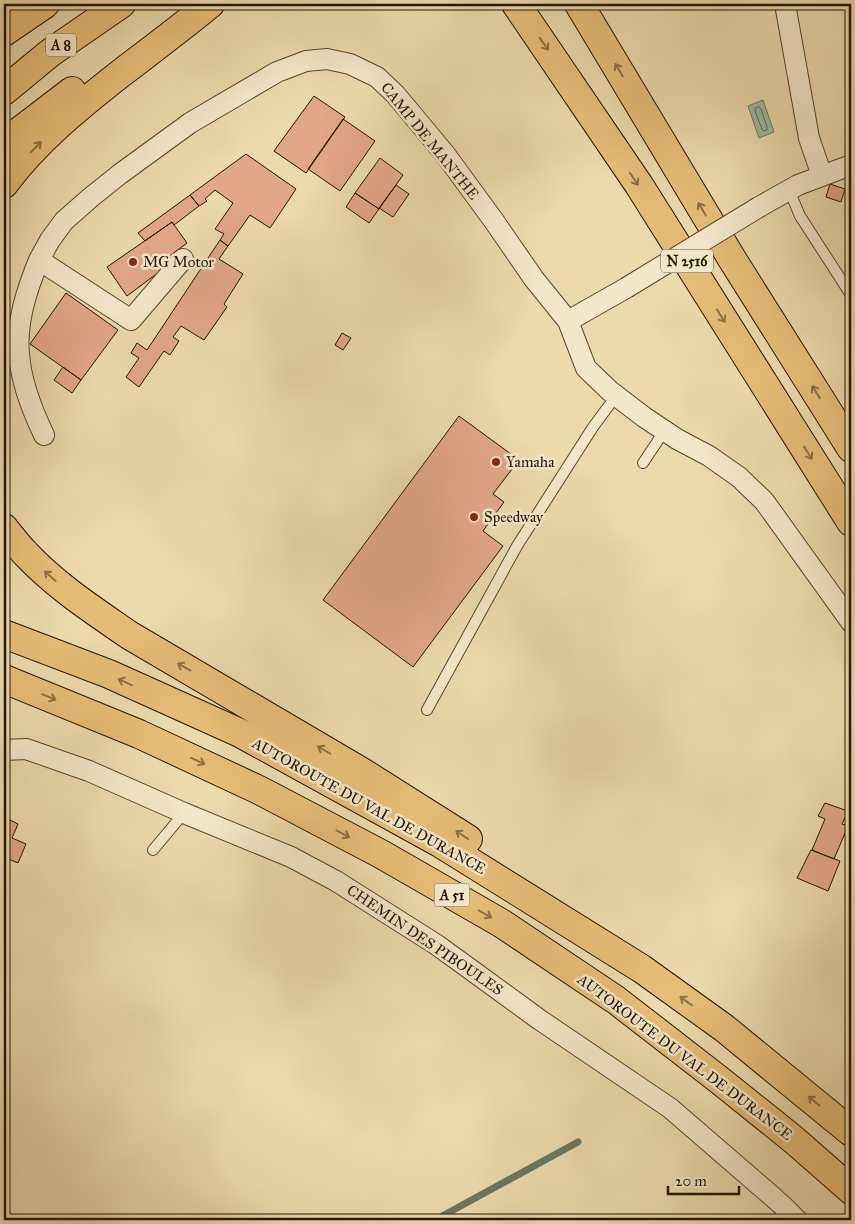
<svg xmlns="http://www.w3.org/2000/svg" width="855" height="1224" font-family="'IM FELL Great Primer',serif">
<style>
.water{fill:#99bba5;stroke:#697864}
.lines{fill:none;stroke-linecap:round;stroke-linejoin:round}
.shore{stroke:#5d6854;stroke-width:1}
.stream{stroke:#697864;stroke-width:7}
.building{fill:#e2a689;stroke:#211403}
.lane-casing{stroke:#54462d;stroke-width:12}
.street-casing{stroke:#54462d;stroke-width:22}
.highway-casing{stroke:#211403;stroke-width:30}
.lane{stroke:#f3e7c9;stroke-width:10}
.street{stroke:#f3e7c9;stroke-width:20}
.highway{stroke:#e6bd76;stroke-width:28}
.street-bridge-casing{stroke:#54462d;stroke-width:22;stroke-linecap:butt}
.street-bridge{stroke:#f3e7c9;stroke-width:20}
.oneway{stroke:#8d7142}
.poi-dot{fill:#8f2418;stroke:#f3e7c9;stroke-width:2}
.labels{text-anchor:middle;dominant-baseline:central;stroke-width:5;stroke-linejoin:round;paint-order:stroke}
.shield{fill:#f3e7c9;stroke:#60533e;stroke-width:1}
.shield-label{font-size:14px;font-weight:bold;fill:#211403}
.street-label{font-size:15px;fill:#211403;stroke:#f3e7c9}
.poi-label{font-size:15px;fill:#211403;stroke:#f3e7c9;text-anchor:start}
</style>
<rect width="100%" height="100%" fill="#ecdaac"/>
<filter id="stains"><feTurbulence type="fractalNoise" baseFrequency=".004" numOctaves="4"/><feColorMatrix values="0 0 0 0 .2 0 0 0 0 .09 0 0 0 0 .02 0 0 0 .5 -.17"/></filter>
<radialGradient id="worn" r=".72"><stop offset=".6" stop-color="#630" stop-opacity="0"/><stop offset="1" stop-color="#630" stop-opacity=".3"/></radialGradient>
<path class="water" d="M763,100L774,132L759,138L748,106Z"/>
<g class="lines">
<path class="shore" d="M759,107L761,109L767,127V130L764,131L762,129L755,111L756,108Z"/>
<path class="stream" d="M435,1220L578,1142"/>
</g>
<path class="building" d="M314,96L345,117L306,173L274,151Z
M343,119L375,141L340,191L308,169Z
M246,154L296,189L270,228L250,215L228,246L220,240L224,234L215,229L233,203L215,190L205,199L207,201L199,206L190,195Z
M380,158L403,175L379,209L355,193Z
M830,184L845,189L841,202L826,197Z
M396,185L409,194L393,217L379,208Z
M355,193L379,209L369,223L346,207Z
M190,195L199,206L174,225L172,222L145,241L138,233Z
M172,222L187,243L159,264L163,269L127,296L107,267Z
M220,240L228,246L219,259L243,274L224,304L227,307L204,340L181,326L173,337L179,341L170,355L164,351L139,387L126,377L139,358L131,353L137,343L147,350Z
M66,293L118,330L81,380L30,344Z
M342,333L351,338L343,350L335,345Z
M63,367L81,380L72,393L54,380Z
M459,416L519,460L493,494L504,502L483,531L503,546L413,667L323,600Z
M825,803L848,811L842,824L848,826L834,859L812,850L825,819L818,816Z
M4,817L18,824L12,838L26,844L18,863L4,857L5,853L4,852Z
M811,850L840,861L828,891L797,878Z"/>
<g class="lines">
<g class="lane-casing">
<path id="lane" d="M789,190L800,216L851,295
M643,463L665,430
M427,710L517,546L593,427L616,396
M153,850L184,813"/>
</g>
<g class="street-casing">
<path id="street" d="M785,4L809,138L822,176
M759,207L798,185L851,165
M183,259L131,320L39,260L50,240L64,221L90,198L120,174L190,123L277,72L306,61L327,59L350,64L377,77L395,94L445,154L494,221L534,279L568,321L586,368L610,391L644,417L677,439L709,456L739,477L764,501L851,622
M39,260C27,289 16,322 19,354C21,382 32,410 44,435
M568,321L626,288
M4,750L26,749L89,771L184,813L291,857L336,881L437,945L540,1020L670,1108L781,1204L797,1220"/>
</g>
<g class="highway-casing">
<path id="highway" d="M516,4L639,185L851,522
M579,4L732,259L851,448
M4,32L45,4
M4,91L50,53L121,4
M4,143L72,91
M4,184C36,141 78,107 120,74C150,51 181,28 210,4
M4,528C11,537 18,546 26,554C56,586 93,610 129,635L362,772L468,839
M4,634L109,674L240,733L440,843L642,969L724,1028L851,1132
M4,679L139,734L259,790L381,854L501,923L616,1000L718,1079L794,1140L851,1190"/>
</g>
<use href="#lane" class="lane"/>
<use href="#street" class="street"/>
<use href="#highway" class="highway"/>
<g class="street-bridge-casing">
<path id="street-bridge" d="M626,288L759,207"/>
</g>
<use href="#street-bridge" class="street-bridge"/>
</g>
<defs><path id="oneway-shaft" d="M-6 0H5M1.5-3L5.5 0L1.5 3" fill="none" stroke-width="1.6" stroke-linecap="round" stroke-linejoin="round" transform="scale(1.25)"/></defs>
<g class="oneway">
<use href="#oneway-shaft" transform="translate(544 44) rotate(55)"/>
<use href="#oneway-shaft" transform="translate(619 70) rotate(-121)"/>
<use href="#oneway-shaft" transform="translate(36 147) rotate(-46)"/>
<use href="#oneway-shaft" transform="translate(634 179) rotate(56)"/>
<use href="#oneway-shaft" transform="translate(702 209) rotate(-121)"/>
<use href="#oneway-shaft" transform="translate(721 316) rotate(58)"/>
<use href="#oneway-shaft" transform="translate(816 392) rotate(-122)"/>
<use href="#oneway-shaft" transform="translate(808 453) rotate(58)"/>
<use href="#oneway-shaft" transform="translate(50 576) rotate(-138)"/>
<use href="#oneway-shaft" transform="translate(184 667) rotate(-151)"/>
<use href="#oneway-shaft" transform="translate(125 682) rotate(-156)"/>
<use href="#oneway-shaft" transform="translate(49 697) rotate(22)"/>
<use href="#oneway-shaft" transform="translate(324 750) rotate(-150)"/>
<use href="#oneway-shaft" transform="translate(198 761) rotate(25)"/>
<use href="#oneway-shaft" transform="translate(343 834) rotate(28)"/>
<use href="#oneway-shaft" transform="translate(462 835) rotate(-146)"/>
<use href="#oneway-shaft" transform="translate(485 914) rotate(30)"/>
<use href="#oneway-shaft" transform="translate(686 1001) rotate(-144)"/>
<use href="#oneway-shaft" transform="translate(814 1101) rotate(-141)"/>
</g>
<g class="poi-dot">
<circle cx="133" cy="262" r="5"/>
<circle cx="496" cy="462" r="5"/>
<circle cx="474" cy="517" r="5"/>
</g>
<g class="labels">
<g class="shield">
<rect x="46" y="33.5" width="30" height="23" rx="4"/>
<rect x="661" y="249.5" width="52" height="23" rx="4"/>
<rect x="434.5" y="883.5" width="35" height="23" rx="4"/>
</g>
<g class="shield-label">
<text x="61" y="45">A 8</text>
<text x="687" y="261">N 2516</text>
<text x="452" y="895">A 51</text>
</g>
<g class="street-label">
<text transform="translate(430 141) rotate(51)">CAMP DE MANTHE</text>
<text transform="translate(369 806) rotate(29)">AUTOROUTE DU VAL DE DURANCE</text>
<text transform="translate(425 940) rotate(34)">CHEMIN DES PIBOULES</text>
<text transform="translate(685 1057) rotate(37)">AUTOROUTE DU VAL DE DURANCE</text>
</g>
<g class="poi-label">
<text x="143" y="262">MG Motor</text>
<text x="506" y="462">Yamaha</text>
<text x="484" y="517">Speedway</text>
</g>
</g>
<rect width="855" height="1224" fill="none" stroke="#ecdaac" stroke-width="20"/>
<rect x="5" y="5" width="845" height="1214" fill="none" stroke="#211403" stroke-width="2.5"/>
<rect x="10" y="10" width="835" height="1204" fill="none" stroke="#211403"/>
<path d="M668 1186v8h71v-8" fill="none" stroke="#211403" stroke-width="2.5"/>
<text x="675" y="1186" font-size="15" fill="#211403" stroke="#f3e7c9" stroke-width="4" paint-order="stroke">20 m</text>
<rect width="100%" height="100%" filter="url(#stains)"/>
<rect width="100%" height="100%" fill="url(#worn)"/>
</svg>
